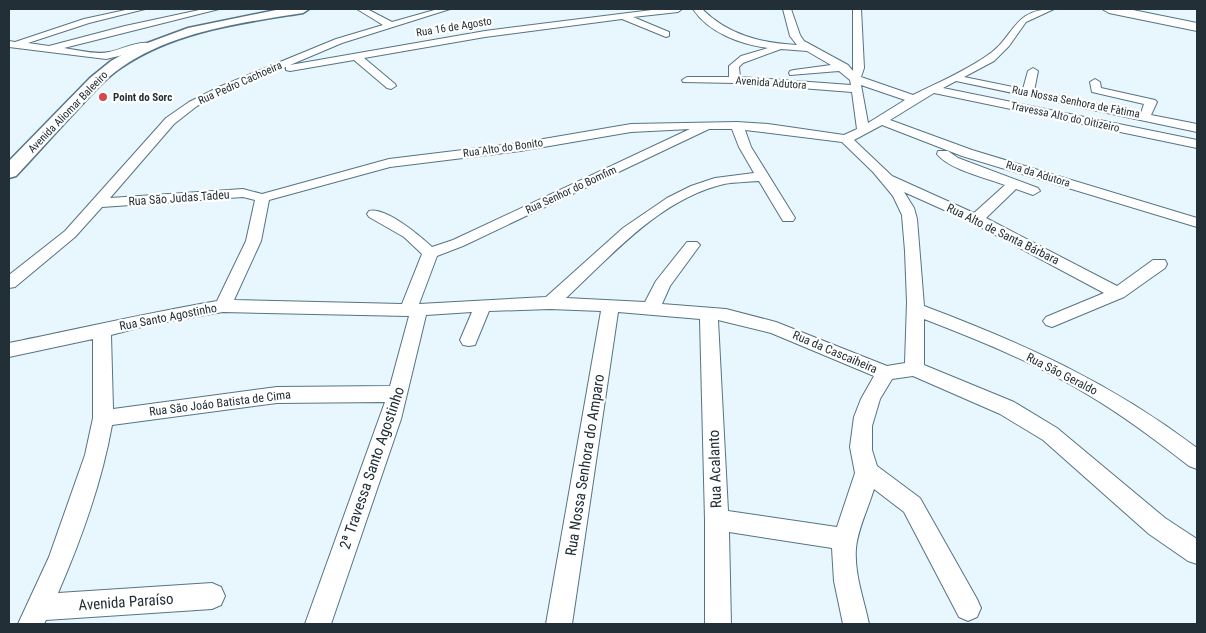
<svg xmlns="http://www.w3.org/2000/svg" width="1206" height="633" font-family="'Roboto Condensed',sans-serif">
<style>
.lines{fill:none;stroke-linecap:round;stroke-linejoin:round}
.street-casing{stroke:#557485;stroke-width:2}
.secondary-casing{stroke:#557485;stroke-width:3}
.primary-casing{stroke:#557485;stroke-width:2}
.street{fill:#fff;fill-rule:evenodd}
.secondary{fill:#fff;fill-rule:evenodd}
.primary{fill:#fff;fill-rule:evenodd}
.poi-dot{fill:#d6464b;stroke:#fff;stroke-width:2}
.labels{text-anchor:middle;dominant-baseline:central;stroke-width:4.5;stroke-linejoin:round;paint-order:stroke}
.far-street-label{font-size:11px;fill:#222f36;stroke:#fff}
.far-poi-label{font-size:11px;font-weight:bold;fill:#222f36;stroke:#fff;text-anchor:start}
.street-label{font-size:12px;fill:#222f36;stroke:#fff}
.near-street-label{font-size:15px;fill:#222f36;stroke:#fff}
</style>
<rect width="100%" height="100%" fill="#e8f6fe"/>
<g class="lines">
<g class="street-casing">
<path id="street" d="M130,9H145L89,23L28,43L49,46L125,26L204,9H219L64,48C78,50 96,55 109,52C121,50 145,37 155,46L153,48L106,59L9,47V41L15,42L84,19Z
M357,9H367L392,22L438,9H450L342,43L290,65L485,31L660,9H682L678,12L633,17L669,32V36L666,37L622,19L485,37L364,58L395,84L396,86L391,89L387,88L354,60L290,71L286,70V67L227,91L197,106L174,124L110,198L243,189L262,194L389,159L520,143L631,124L737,122L768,124L844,135L857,129L852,92L735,83L683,82L682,80L687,77H729V66L741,56L768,48C740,44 709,33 693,9H702C728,35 761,43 797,45L790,36L783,9H791L800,35L804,41L848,65L853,71V9H861L864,68L861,77L913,95C937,83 963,72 985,57C1015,39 1011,9 1054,9L1026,22L1009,46L994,61L964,77L1023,89L1028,71L1033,68L1038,71L1034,91L1141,113L1144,104L1092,92L1090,82L1095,79L1100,82L1101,88L1155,100L1157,102L1151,115L1197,124V132L956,81L943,88L1197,140V148L934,93L890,120L972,150L1197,218V227L962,156L882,125L854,140L892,176L974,213L1005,185C986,178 948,169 937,154L938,151H948L958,158L1038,188L1040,191L1033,195L1016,189L986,218L1117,286L1153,260H1165L1167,264L1165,268L1124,297L1052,327L1046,325L1043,321L1046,317L1104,293L971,222L904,192L914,208L917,219L924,306C1025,344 1111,383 1197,448V469L1189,466C1157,441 1125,417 1090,396C1038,364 981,341 924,319V365L1014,402L1057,428L1165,518L1197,539V564L1188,561L1149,534L1043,440L1000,414L913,376L892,379L880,399L872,426V450L877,466L920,498L977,599L981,608L977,617L968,621L959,617L904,512L874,489C868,509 858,528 856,548C854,574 864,599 869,624H843L834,581L832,548L729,532L731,624H705V520L700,319L618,312L572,624H546L601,311L550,309L489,311L475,345L469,346L463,345L460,340L472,312L426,315L401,419L331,624H305L385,402L277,403L112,425C102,482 81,540 58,593L212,583L221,587L225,596L221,605L212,609L46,620L44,624H18L49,557L85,455L93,418V339L9,357V343C78,329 147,313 217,301L246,241L255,200L243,197L102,207L75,237L15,287L9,288V275L65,231L166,118L189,102L219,87L336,39L383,25ZM781,49L807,51L831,65L794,70L790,71L789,73L790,75L839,71L850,80L851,85L740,77L739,67L743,63ZM861,85L905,100L868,123ZM690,129L453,240L432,247C420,236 386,207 369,211L367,214L369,217L404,237L422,254L402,304L234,300L261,241L269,200L390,167L520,151L631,132ZM709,129H732L739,147L754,173L715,178L691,186L667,198L623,228L546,297L419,304L437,256L463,246ZM745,130L842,142L873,172L893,196L902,215L905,251L907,302L905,363L887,366L776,322L726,309L662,304L670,286L700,245L697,242H687L656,281L645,302L566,298C612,255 660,199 724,184C735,182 747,182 759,181L783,221H793L795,218L751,147ZM223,312L408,316H409L390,386L277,387L113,409L111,335L149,325ZM718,320L771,333L874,376L861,399L854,417L850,447L855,473L837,527L728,511Z"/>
</g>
<g class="secondary-casing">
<path id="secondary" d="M281,9H309L303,13C241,23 175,31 122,67C104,79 90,96 75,112C55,133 36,155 16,176L9,178V161L90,78L111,61L134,48L188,28Z"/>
</g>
<g class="primary-casing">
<path id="primary" d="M1102,9H1128L1197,23V31L1109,13Z"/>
</g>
<use href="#street" class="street"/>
<use href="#secondary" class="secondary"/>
<use href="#primary" class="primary"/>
</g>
<circle class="poi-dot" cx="103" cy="97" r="5"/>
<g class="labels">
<g class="far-street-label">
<text transform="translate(454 27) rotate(-9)">Rua 16 de Agosto</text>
<text transform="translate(240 83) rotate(-24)">Rua Pedro Cachoeira</text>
<text transform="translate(771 83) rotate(4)">Avenida Adutora</text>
<text transform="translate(1076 102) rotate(11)">Rua Nossa Senhora de Fàtima</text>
<text transform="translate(68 112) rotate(-46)">Avenida Aliomar Baleeiro</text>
<text transform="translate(1065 117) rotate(12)">Travessa Alto do Oitizeiro</text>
<text transform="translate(503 148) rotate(-8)">Rua Alto do Bonito</text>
<text transform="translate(1038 174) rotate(17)">Rua da Adutora</text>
<text transform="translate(571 190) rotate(-25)">Rua Senhor do Bomfim</text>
</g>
<g class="far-poi-label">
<text x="113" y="97">Point do Sorc</text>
</g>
<g class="street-label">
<text transform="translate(179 198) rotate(-4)">Rua São Judas Tadeu</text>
<text transform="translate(1003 234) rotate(26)">Rua Alto de Santa Bárbara</text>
<text transform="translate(168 317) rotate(-11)">Rua Santo Agostinho</text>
<text transform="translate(835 352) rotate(23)">Rua da Cascaiheira</text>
<text transform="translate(1062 374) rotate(27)">Rua São Geraldo</text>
<text transform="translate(220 403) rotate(-7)">Rua São Joáo Batista de Cima</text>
</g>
<g class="near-street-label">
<text transform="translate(585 465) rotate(-81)">Rua Nossa Senhora do Amparo</text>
<text transform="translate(372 468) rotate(-71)">2ª Travessa Santo Agostinho</text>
<text transform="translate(715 469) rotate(-92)">Rua Acalanto</text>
<text transform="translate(126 602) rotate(-4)">Avenida Paraíso</text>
</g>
</g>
<rect width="1206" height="633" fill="none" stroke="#222f36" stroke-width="20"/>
</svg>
